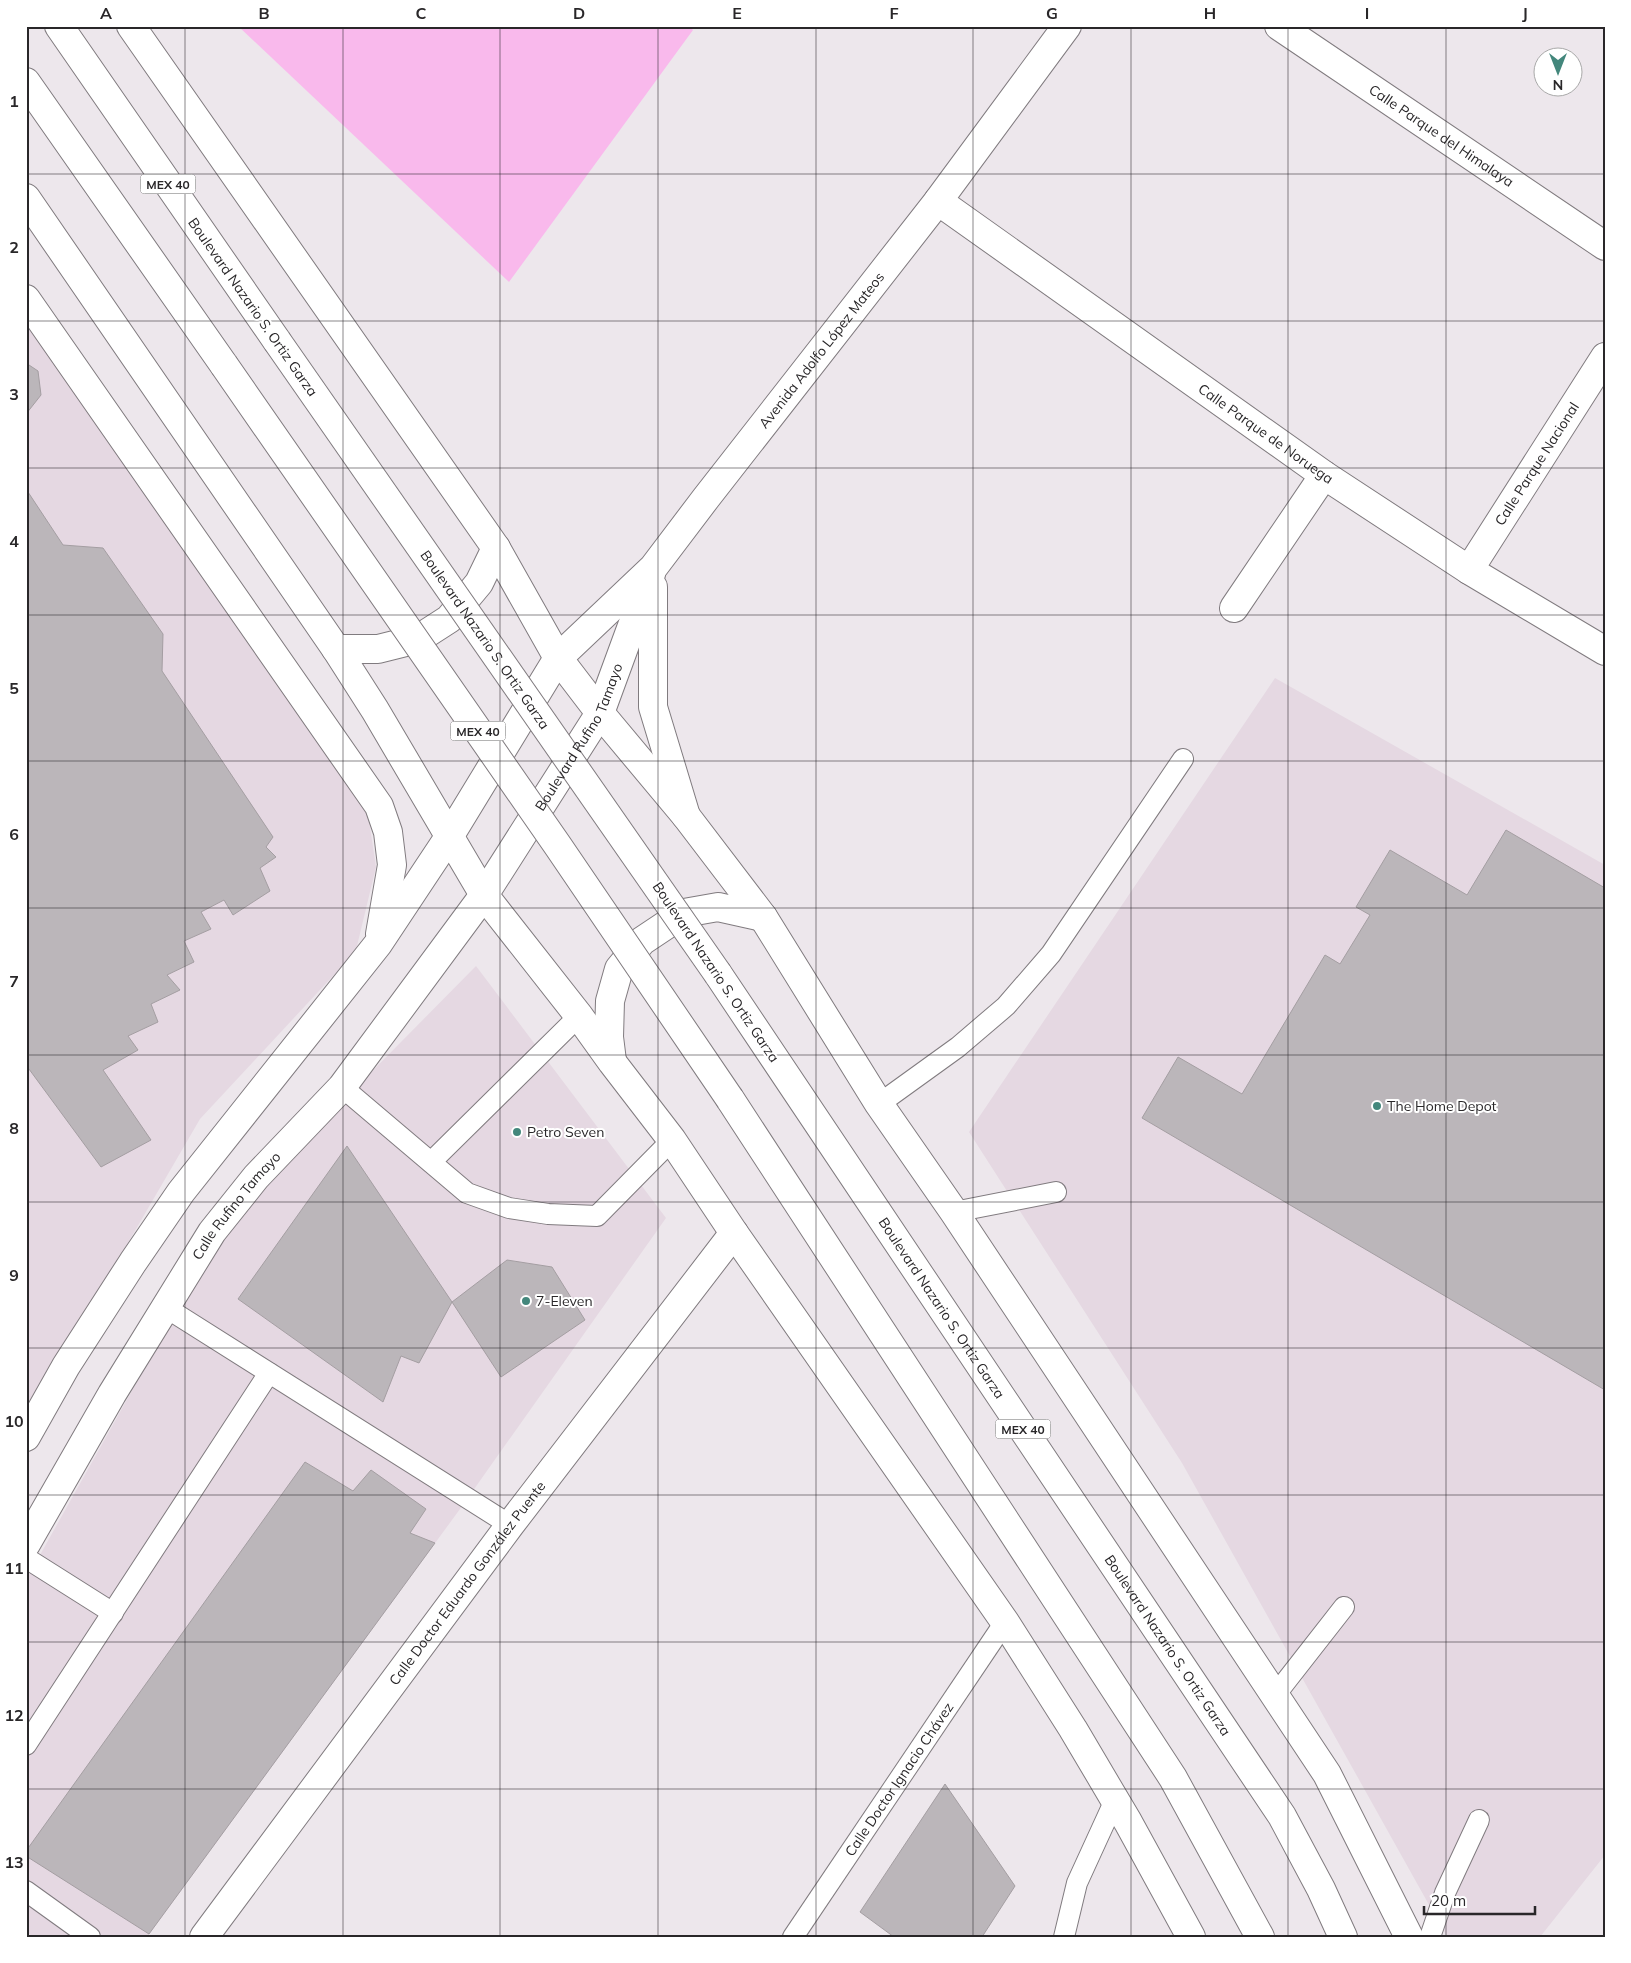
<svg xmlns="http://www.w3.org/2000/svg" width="1631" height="1963" font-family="Mulish,sans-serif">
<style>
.built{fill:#e5d8e2}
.green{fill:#f9b9ec}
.building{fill:#bbb6ba;stroke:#a49ea2}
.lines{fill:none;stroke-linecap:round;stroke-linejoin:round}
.service-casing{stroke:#807b7f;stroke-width:22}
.minor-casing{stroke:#807b7f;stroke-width:30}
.tertiary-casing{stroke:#807b7f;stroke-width:30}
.trunk-casing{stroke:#807b7f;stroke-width:30}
.service{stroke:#fff;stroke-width:20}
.minor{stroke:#fff;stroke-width:28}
.tertiary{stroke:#fff;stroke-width:28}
.trunk{stroke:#fff;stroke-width:28}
.trunk-bridge-casing{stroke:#807b7f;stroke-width:30;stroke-linecap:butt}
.trunk-bridge{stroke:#fff;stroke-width:28}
.grid{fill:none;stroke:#292729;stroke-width:1;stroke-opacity:0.55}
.poi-dot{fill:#43877c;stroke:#fff;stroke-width:2}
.labels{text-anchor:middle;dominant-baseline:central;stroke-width:4;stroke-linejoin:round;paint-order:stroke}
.shield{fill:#fff;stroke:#696869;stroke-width:1}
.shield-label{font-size:12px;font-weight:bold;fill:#292729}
.street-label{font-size:14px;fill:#292729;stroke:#fff}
.poi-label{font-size:14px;fill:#292729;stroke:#fff;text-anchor:start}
.neatline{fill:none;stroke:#292729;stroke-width:2}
.grid-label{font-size:16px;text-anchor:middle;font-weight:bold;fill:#292729}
</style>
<rect width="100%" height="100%" fill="#ede7ec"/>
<path class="built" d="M26,317L367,807L376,867L357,946L345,963L200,1119L26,1418Z
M1275,678L1605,865V1855L1540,1937H1447L1182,1463L969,1132Z
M476,966L666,1218L460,1509L147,1937H34L26,1932V1580L237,1203L325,1119Z"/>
<path class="green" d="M238,26H688L693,30L509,282Z"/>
<path class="building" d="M26,363L38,371L41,395L26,414Z
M26,489L63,545L103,548L163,634L162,671L273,837L266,847L276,857L260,868L270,891L233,915L224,900L201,912L211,929L184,941L194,962L167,975L180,990L151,1004L158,1022L128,1036L138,1050L103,1070L151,1140L101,1167L26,1065Z
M1506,830L1605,888V1390L1142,1118L1178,1057L1242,1094L1325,955L1340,964L1370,915L1356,907L1390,850L1467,895Z
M347,1146L452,1302L419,1363L401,1356L383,1402L238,1299Z
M507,1260L552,1267L585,1320L501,1377L452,1302Z
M305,1462L353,1491L371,1470L426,1509L410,1533L435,1543L149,1934L26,1856V1851Z
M945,1784L1015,1886L982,1937H894L860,1912Z"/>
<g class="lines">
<g class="service-casing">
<g id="service">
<path d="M342,1087L467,1193L509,1208L548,1214L597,1216L672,1140"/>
<path d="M879,1104L958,1047L1006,1006L1051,954L1183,759"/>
<path d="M431,1162L579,1016"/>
<path d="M954,1212L1056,1192"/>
<path d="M165,1307L510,1525"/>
<path d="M26,1558L113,1613"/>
<path d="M1276,1694L1344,1607"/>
<path d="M26,1745L269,1373"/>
<path d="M26,1891L90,1937"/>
<path id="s1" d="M793,1937L1005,1622"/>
<path d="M1064,1937L1077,1883L1115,1800"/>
<path d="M1430,1937L1445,1893L1479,1820"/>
</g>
</g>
<g class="minor-casing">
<g id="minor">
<path id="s2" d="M1279,26L1605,246"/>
<path id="s3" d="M938,201L1324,475L1469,570L1605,651"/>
<path id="s4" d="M1469,570L1605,357"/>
<path d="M1234,608L1324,475"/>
<path id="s5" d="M204,1937L510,1525L734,1233"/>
</g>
</g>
<g class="tertiary-casing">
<g id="tertiary">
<path d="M26,299L379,806L388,832L392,865L380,934"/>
<path d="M653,587V707L686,816"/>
<path id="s6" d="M26,1437L66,1366L133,1262L181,1192L378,944L449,837L558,658L653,568L706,498L938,201L1067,26"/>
<path id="s7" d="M26,1544L112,1394L212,1232L256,1177L342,1087L484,895L600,713L651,574"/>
</g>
</g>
<g class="trunk-casing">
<g id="trunk">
<path d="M59,26L277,341"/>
<path d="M131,26L496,548L558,658L600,713L686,816L763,917L879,1104L954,1212L1327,1774L1409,1937"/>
<path d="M26,82L224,365"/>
<path d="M26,198L336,649L375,710L484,895L579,1016L612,1062L672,1140L734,1233L1005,1622L1073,1729L1128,1822L1191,1937"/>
<path d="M336,649H378L418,639L449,619L479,583L496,548"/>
<path id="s8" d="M718,974L1282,1816L1321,1889L1343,1937"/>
<path d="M612,1061L609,1037L610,1001L619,969L642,941L684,913L718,907L763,917"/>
<path d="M730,1099L1173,1778L1260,1937"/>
</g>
</g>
<use href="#service" class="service"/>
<use href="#minor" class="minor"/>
<use href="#tertiary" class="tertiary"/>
<use href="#trunk" class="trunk"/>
<g class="trunk-bridge-casing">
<g id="trunk-bridge">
<path id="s9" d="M277,341L718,974"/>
<path d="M224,365L558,846L730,1099"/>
</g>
</g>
<use href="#trunk-bridge" class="trunk-bridge"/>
</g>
<path class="grid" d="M185,26V1937M343,26V1937M500,26V1937M658,26V1937M816,26V1937M973,26V1937M1131,26V1937M1288,26V1937M1446,26V1937M26,174H1605M26,321H1605M26,468H1605M26,615H1605M26,761H1605M26,908H1605M26,1055H1605M26,1202H1605M26,1348H1605M26,1495H1605M26,1642H1605M26,1789H1605"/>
<g class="poi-dot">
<circle cx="1377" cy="1106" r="5"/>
<circle cx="517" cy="1132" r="5"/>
<circle cx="526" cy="1301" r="5"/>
</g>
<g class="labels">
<g class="shield">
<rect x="140.5" y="174.5" width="55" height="19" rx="4"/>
<rect x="450.5" y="721.5" width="55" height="19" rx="4"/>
<rect x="995.5" y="1419.5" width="55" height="19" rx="4"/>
</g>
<g class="shield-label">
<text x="168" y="184">MEX 40</text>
<text x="478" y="731">MEX 40</text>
<text x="1023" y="1429">MEX 40</text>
</g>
<g class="street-label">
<text stroke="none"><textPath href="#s2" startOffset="196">Calle Parque del Himalaya</textPath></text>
<text transform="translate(253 307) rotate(55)">Boulevard Nazario S. Ortiz Garza</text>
<text stroke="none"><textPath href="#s6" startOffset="1351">Avenida Adolfo López Mateos</textPath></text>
<text stroke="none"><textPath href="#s3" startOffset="402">Calle Parque de Noruega</textPath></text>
<text stroke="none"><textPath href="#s4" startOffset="126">Calle Parque Nacional</textPath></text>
<text stroke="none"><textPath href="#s9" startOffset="364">Boulevard Nazario S. Ortiz Garza</textPath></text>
<text stroke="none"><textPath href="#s7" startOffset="982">Boulevard Rufino Tamayo</textPath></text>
<text transform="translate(716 972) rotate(56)">Boulevard Nazario S. Ortiz Garza</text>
<text stroke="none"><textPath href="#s7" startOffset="399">Calle Rufino Tamayo</textPath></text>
<text stroke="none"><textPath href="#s8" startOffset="402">Boulevard Nazario S. Ortiz Garza</textPath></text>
<text stroke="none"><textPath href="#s5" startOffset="441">Calle Doctor Eduardo González Puente</textPath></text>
<text stroke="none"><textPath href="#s8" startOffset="808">Boulevard Nazario S. Ortiz Garza</textPath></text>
<text stroke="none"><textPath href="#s1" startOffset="190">Calle Doctor Ignacio Chávez</textPath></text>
</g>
<g class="poi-label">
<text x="1387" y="1106">The Home Depot</text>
<text x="527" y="1132">Petro Seven</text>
<text x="536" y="1301">7-Eleven</text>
</g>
</g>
<rect width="1631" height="1963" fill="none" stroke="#ffffff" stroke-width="55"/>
<g transform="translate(1558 72) rotate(180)"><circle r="24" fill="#ffffff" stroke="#a9a9a9"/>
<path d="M0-4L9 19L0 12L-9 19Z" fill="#43877c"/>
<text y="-8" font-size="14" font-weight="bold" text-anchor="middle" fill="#292729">N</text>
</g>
<path d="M1424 1906v8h111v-8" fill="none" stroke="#292729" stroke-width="2.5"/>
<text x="1431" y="1906" font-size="15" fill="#292729" stroke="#ffffff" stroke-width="4" paint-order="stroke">20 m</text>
<rect x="28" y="28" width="1576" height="1908" class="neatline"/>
<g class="grid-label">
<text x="106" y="19">A</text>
<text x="264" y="19">B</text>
<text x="421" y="19">C</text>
<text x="579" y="19">D</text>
<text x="737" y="19">E</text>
<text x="894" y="19">F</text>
<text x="1052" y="19">G</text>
<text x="1210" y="19">H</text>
<text x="1367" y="19">I</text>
<text x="1525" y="19">J</text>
<text x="14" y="107">1</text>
<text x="14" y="253">2</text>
<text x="14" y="400">3</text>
<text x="14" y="547">4</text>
<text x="14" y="694">5</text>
<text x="14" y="840">6</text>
<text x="14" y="987">7</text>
<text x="14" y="1134">8</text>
<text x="14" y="1281">9</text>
<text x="14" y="1427">10</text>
<text x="14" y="1574">11</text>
<text x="14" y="1721">12</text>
<text x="14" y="1868">13</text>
</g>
</svg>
